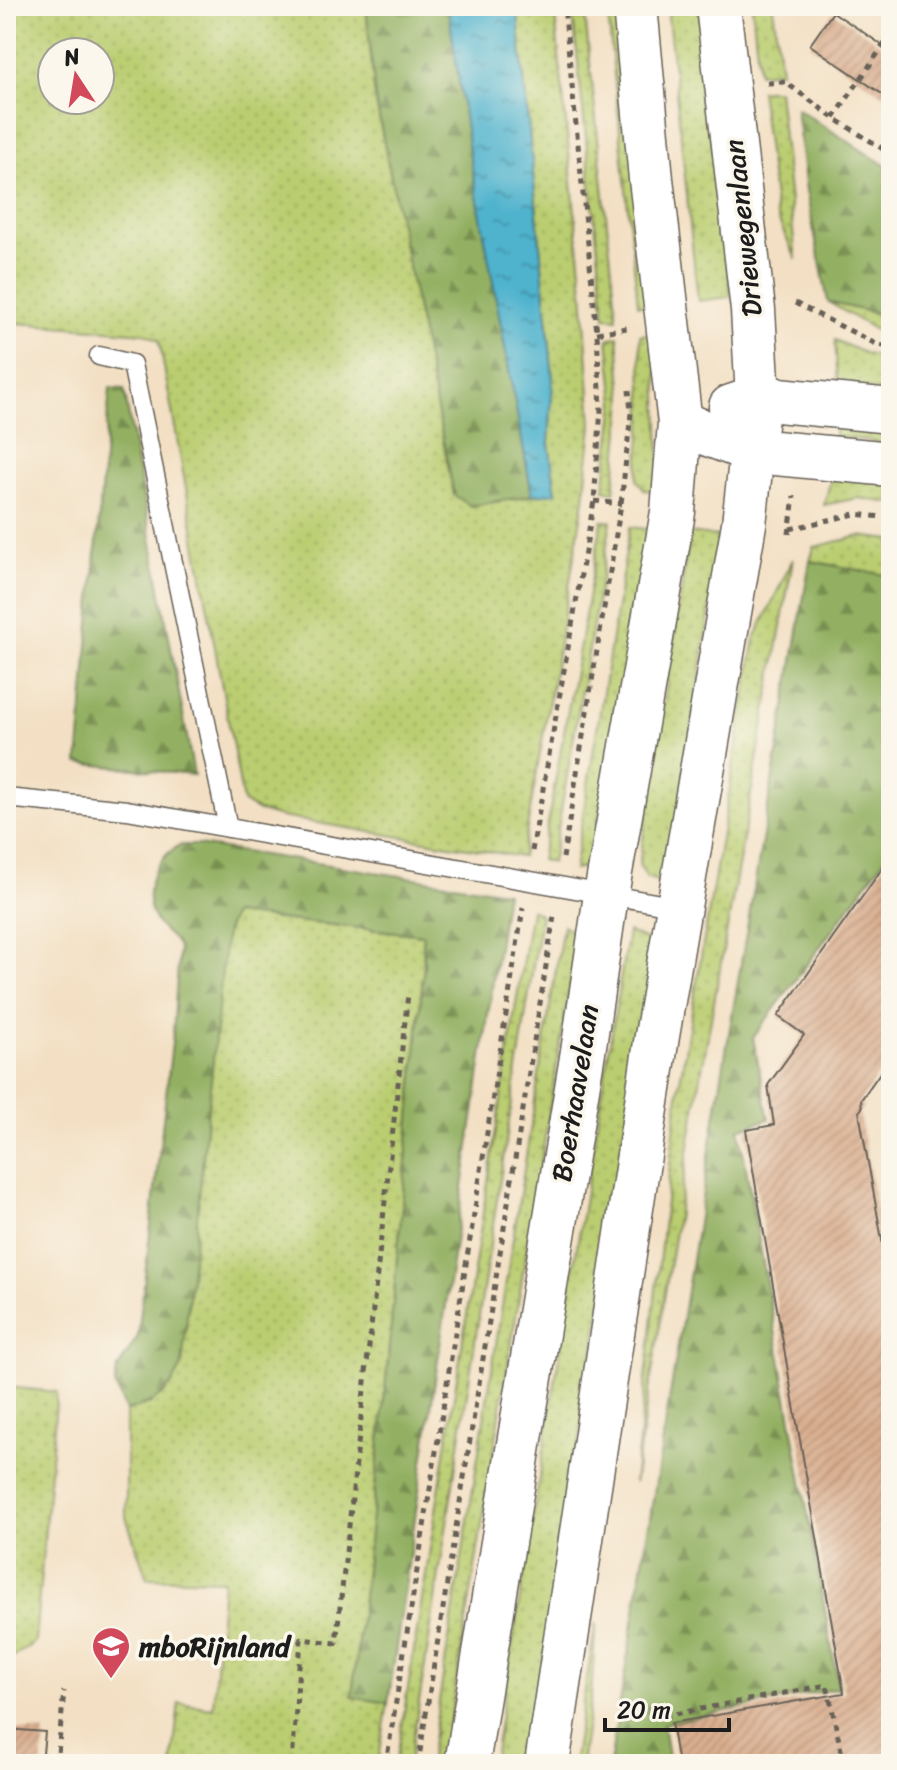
<svg xmlns="http://www.w3.org/2000/svg" width="897" height="1770" font-family="Sriracha,sans-serif">
<style>
.grass{fill:url(#grass-dots);stroke:#6b7446;stroke-width:2;fill-rule:evenodd}
.forest{fill:url(#forest-firs);stroke:#58663f;stroke-width:2}
.water{fill:url(#water-ripples);stroke:#366875;stroke-width:2}
.building{fill:url(#building-hatch)}
.lines{fill:none;stroke-linecap:round;stroke-linejoin:round}
.lane-casing{stroke:#676157;stroke-width:21}
.secondary-casing{stroke:#676157;stroke-width:47}
.path{stroke:#676157;stroke-width:5;stroke-dasharray:6 6;stroke-linecap:butt}
.lane{stroke:#fff;stroke-width:18}
.secondary{stroke:#fff;stroke-width:44}
.labels{text-anchor:middle;dominant-baseline:central;stroke-width:7;stroke-linejoin:round;paint-order:stroke}
.street-label{font-size:28px;fill:#1c1c1c;stroke:#fbf7ec}
.poi-label{font-size:28px;font-weight:bold;fill:#1c1c1c;stroke:#fbf7ec;text-anchor:start}
</style>
<defs>
<pattern id="grass-dots" width="8" height="8" patternUnits="userSpaceOnUse" patternTransform="scale(2)"><rect width="8" height="8" fill="#bacd70"/><path d="M2 2h.1M6 6h.1" fill="none" stroke="#9faf60" stroke-width="1.8" stroke-linecap="round"/></pattern>
<pattern id="forest-firs" width="22" height="20" patternUnits="userSpaceOnUse" patternTransform="scale(2)"><rect width="22" height="20" fill="#93b062"/><path d="M5 1l3.5 6h-7zM16 11l3.5 6h-7z" fill="#778e50"/></pattern>
<pattern id="water-ripples" width="26" height="14" patternUnits="userSpaceOnUse" patternTransform="scale(2)"><rect width="26" height="14" fill="#4fb3ce"/><path d="M2 4q2-2 4 0t4 0M15 11q2-2 4 0t4 0" fill="none" stroke="#4191a6"/></pattern>
<pattern id="building-hatch" width="6" height="6" patternUnits="userSpaceOnUse" patternTransform="scale(2)"><rect width="6" height="6" fill="#d9ae8f"/><path d="M-1 1l2-2M0 6l6-6M5 7l2-2" fill="none" stroke="#ba957b"/></pattern>
</defs>
<rect width="100%" height="100%" fill="#fbf7ec"/>
<filter id="ink" filterUnits="userSpaceOnUse"><feTurbulence type="fractalNoise" baseFrequency=".0125" numOctaves="2"/><feDisplacementMap in="SourceGraphic" scale="16" xChannelSelector="R" yChannelSelector="G"/><feConvolveMatrix kernelMatrix="1 2 1 2 8 2 1 2 1" color-interpolation-filters="sRGB"/></filter>
<filter id="wash" filterUnits="userSpaceOnUse"><feTurbulence type="fractalNoise" baseFrequency=".006" numOctaves="4" result="noise"/><feDisplacementMap in="SourceGraphic" scale="32" xChannelSelector="R" yChannelSelector="G"/><feGaussianBlur stdDeviation="1.8" result="paint"/><feColorMatrix in="noise" values="0 0 0 0 0 0 0 0 0 0 0 0 0 0 0 0 0 1.4 0 .05"/><feComposite in="paint" operator="in"/></filter>
<g filter="url(#wash)">
<rect width="100%" height="100%" fill="#f3e0c4"/>
<path class="grass" d="M6,6H366L375,97L454,495L471,506L556,492L549,443L553,379L517,6H554L583,290L592,425L584,500L522,857L281,817L259,811L243,802L159,340L144,333L6,322ZM52,52H100V100H52Z
M572,6H584L617,318L605,317Z
M607,6H622L652,305H638Z
M667,6H699L731,297L698,301Z
M752,6H773L781,71L759,73Z
M760,90H778L796,259L776,215Z
M828,302L891,317V335L879,332Z
M656,333L661,492L645,490L637,480L643,414L640,335Z
M618,336L623,400L614,492L604,490L615,402L608,339Z
M835,340L866,354L891,359V393L838,385Z
M839,418L891,426V444L834,436Z
M833,472L891,481V503L858,498L824,505Z
M602,521H611L552,863L541,860Z
M630,527L655,530L589,867L574,870Z
M690,533L721,537L670,870L658,881L647,878L639,865Z
M860,536L891,540V576L810,561L814,547Z
M793,559L696,1103L634,1483L679,1087L755,638Z
M531,909L541,915L425,1665L409,1764H396Z
M233,914L423,935L424,965L382,1424L352,1696L388,1703L378,1764H172L179,1703L213,1708L223,1580L147,1578L126,1517V1411L151,1404L226,931Z
M563,925L578,935L443,1764H429Z
M628,932L659,945L527,1764H493Z
M6,1387L57,1392L35,1642L13,1657L6,1656Z
M596,1622L591,1697L581,1764H573Z"/>
<path class="forest" d="M366,6H448L470,157L532,495L471,506L454,495L375,97Z
M796,108L891,169V317L828,302L806,191Z
M110,388L124,389L194,775L78,763Z
M810,561L891,576V582L883,591L891,613V850L753,1038L769,1119L739,1129L839,1688L663,1724L669,1764H610L725,1057Z
M180,845H198L506,892L388,1703L352,1697L382,1424L424,965L423,935L233,914L226,931L182,1366C168,1395 157,1402 126,1411L115,1385L117,1370L138,1336L173,1034L179,950C175,937 167,936 159,926C138,899 152,860 180,845Z"/>
<path class="water" d="M448,6H517L553,379L549,443L556,493L532,495L470,157Z"/>
<g id="blocks">
<path class="building" d="M833,12L891,51V100L810,45Z
M891,856V1057L861,1100L862,1108L859,1112L891,1290V1764H678L671,1723L844,1693L746,1130L774,1125L768,1085L804,1035L778,1016Z
M6,1729L45,1732L42,1764H6Z"/>
</g>
</g>
<g filter="url(#ink)">
<use href="#blocks" fill-opacity="0" stroke="#676157" stroke-width="2"/>
<g class="lines">
<g class="lane-casing">
<path id="lane" d="M99,356L132,364L228,828
M6,798L127,810L678,907"/>
</g>
<g class="secondary-casing">
<path id="secondary" d="M731,407L758,398L891,411
M680,423L753,451L891,464
M467,1764L585,1039L606,895L673,512L680,423L651,179L635,6
M547,1764L657,1036L744,524L758,398L753,310L718,6"/>
</g>
<path class="path" d="M767,83L785,82L834,118L891,154
M834,118L891,34
M795,303L878,345L891,347
M597,333L627,328
M594,501L622,504
M790,529L855,514L891,518
M789,534L794,496
M532,851L594,501L601,409L597,333L564,6
M563,858L621,504L631,413L629,390
M664,1716L827,1685L844,1764
M57,1764L64,1691
M292,1764L301,1639L336,1643L408,994
M386,1764L523,908
M418,1764L554,916"/>
<use href="#lane" class="lane"/>
<use href="#secondary" class="secondary"/>
</g>
</g>
<defs>
<g id="university-pin" transform="scale(2)"><path d="M0 17L-7.5 6A9.5 9.5 0 1 1 7.5 6Z" fill="#d1495b" stroke="#fbf7ec"/><path d="M0-5L7-2L0 1L-7-2ZM-4 1L0 2.5L4 1V4Q0 6-4 4Z" fill="#fff"/></g>
</defs>
<g fill-rule="evenodd">
<use href="#university-pin" x="111" y="1646"/>
</g>
<g class="labels">
<g class="street-label">
<text transform="translate(743 228) rotate(-96)">Driewegenlaan</text>
<text transform="translate(575 1093) rotate(-81)">Boerhaavelaan</text>
</g>
<g class="poi-label">
<text x="139" y="1646">mboRijnland</text>
</g>
</g>
<rect width="897" height="1770" fill="none" stroke="#fbf7ec" stroke-width="32"/>
<g transform="translate(76 76) rotate(348)"><circle r="38" fill="#fbf7ec" stroke="#a29f99" stroke-width="2"/>
<path d="M0-6L14 30L0 20L-14 30Z" fill="#d1495b"/>
<text y="-12" font-size="22" font-weight="bold" text-anchor="middle" fill="#1c1c1c">N</text>
</g>
<path d="M605 1718v12h124v-12" fill="none" stroke="#1c1c1c" stroke-width="4"/>
<text x="617" y="1718" font-size="24" fill="#1c1c1c" stroke="#fbf7ec" stroke-width="6" paint-order="stroke">20 m</text>
</svg>
